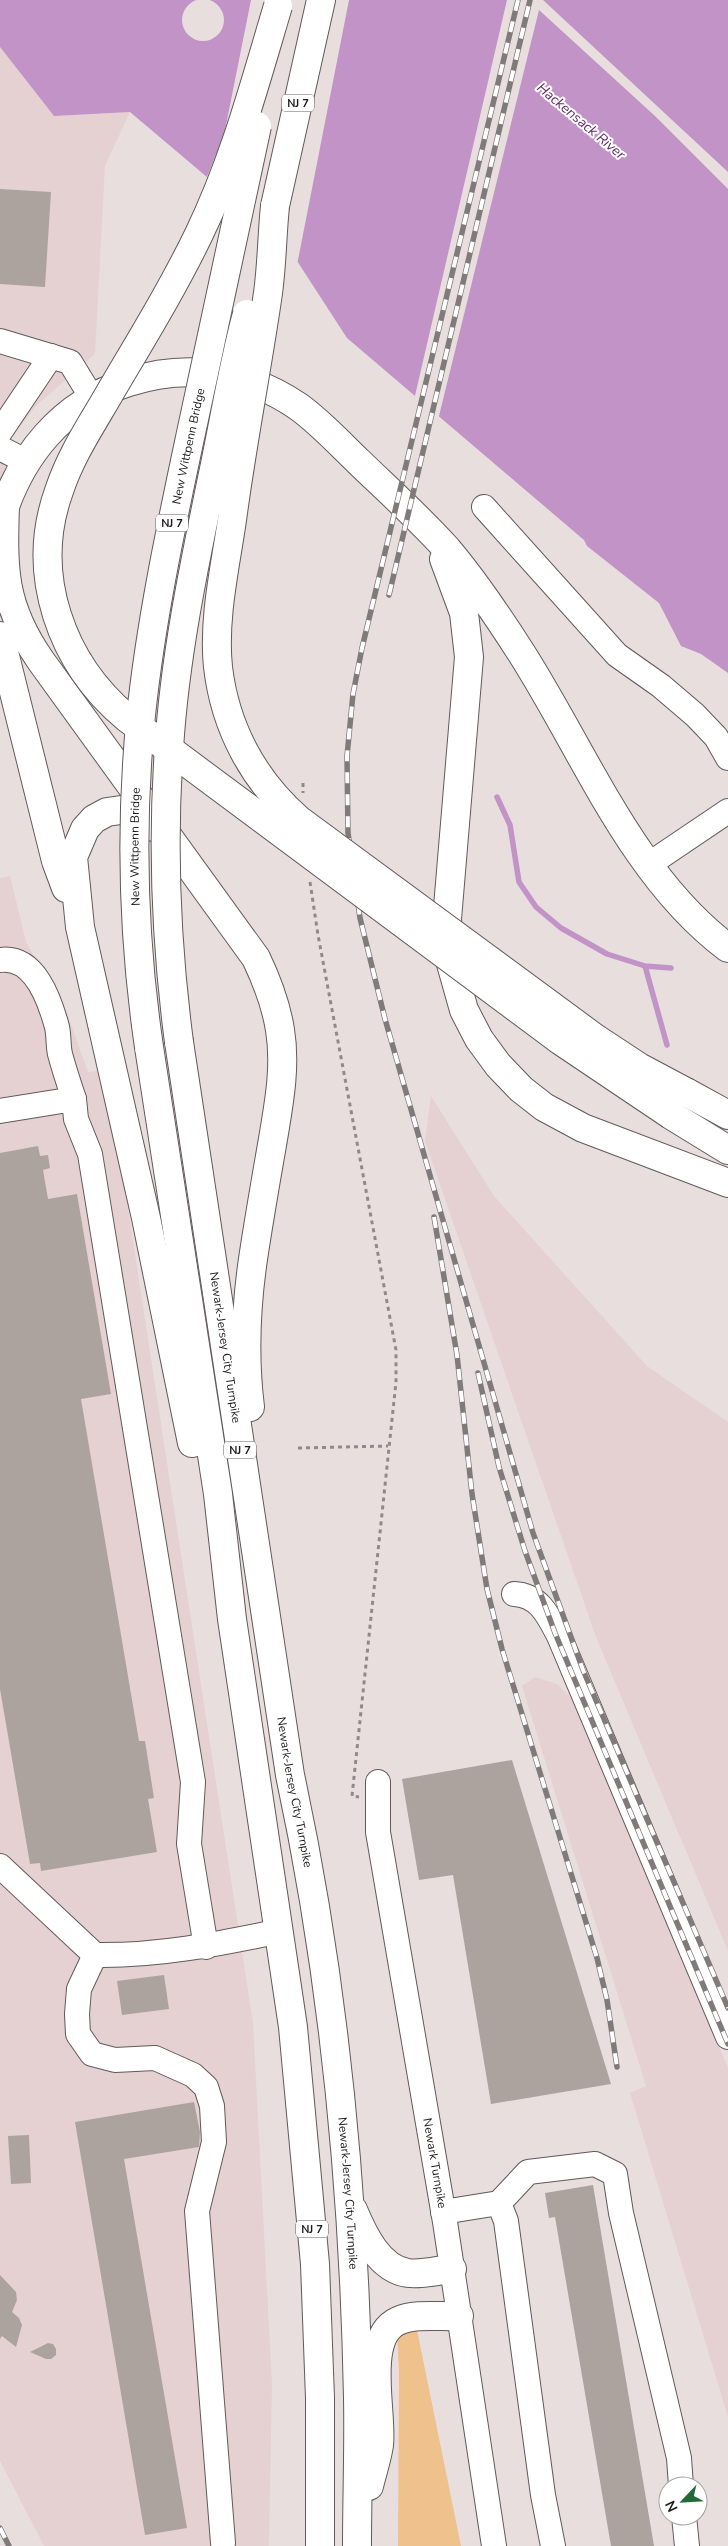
<svg xmlns="http://www.w3.org/2000/svg" width="728" height="2546" font-family="'Nunito Sans',sans-serif">
<style>
.built{fill:#e5d1d2}
.green{fill:#efc18d}
.water{fill:#c193c6}
.pier{fill:#e9dede}
.lines{fill:none;stroke-linecap:round;stroke-linejoin:round}
.stream{stroke:#c193c6;stroke-width:5.5}
.building{fill:#aca39f}
.minor-casing{stroke:#625959;stroke-width:26}
.highway-casing{stroke:#625959;stroke-width:30}
.path{stroke:#918989;stroke-width:3;stroke-dasharray:4 4;stroke-linecap:butt}
.minor{stroke:#fff;stroke-width:24}
.highway{stroke:#fff;stroke-width:28}
.rail-casing{stroke:#817a7a;stroke-width:5.5}
.rail{stroke:#fff;stroke-width:4;stroke-dasharray:11;stroke-linecap:butt}
.highway-bridge-casing{stroke:#625959;stroke-width:30;stroke-linecap:butt}
.highway-bridge{stroke:#fff;stroke-width:28}
.labels{text-anchor:middle;dominant-baseline:central;stroke-width:4;stroke-linejoin:round;paint-order:stroke}
.shield{fill:#fff;stroke:#615e5e;stroke-width:1}
.shield-label{font-size:11px;font-weight:bold;fill:#1d1919}
.street-label{font-size:12px;fill:#1d1919;stroke:#fff}
.water-label{font-size:14px;font-style:italic;fill:#602867;stroke:#fff}
</style>
<rect width="100%" height="100%" fill="#e9dede"/>
<path class="built" d="M0,47L54,116L130,112L105,166L95,354L37,405L7,443L5,504L0,502Z
M10,876L26,942L66,1010L88,1072L98,1071L125,1189L253,2023L272,2384L269,2546H44L0,2461V878Z
M431,1096L494,1196L647,1366L728,1422V1951L596,1637L521,1420L425,1141Z
M535,1677L557,1684L573,1700L728,2068V2417L630,2093L646,2086L522,1686Z"/>
<path class="green" d="M417,2330L461,2546H398L399,2371L397,2333Z"/>
<path class="water" d="M0,0H728V673L701,654L681,646L659,603L587,546L584,540L347,338L286,244L130,112L54,116L0,47Z"/>
<path class="pier" d="M182 20a21 21 0 1 1 42 0a21 21 0 1 1-42 0Z
M251,0H349L297,265L284,246L206,179L224,135Z
M507,0H543L728,172V189L655,116L539,10L438,420L414,400Z"/>
<g class="lines">
<path class="stream" d="M497,797L510,825L519,882L536,907L561,928L607,954L645,966L671,968
M645,966L667,1045"/>
</g>
<path class="building" d="M0,189L51,192L45,287L0,284Z
M38,1146L40,1156L48,1155L50,1168L43,1170L48,1199L77,1194L111,1394L81,1399L139,1741H145L154,1798L148,1799L157,1852L41,1871L40,1863L30,1864L0,1689V1153Z
M512,1760L611,2084L491,2104L453,1875L419,1880L402,1779Z
M164,1975L169,2009L122,2015L117,1981Z
M194,2102L200,2132L199,2147L124,2159L187,2528L145,2535L75,2122Z
M29,2135L31,2183L11,2184L8,2136Z
M593,2185L654,2546H611L555,2217L549,2218L545,2193Z
M0,2275L16,2292L17,2300L12,2312L19,2318L22,2325L16,2347L2,2336L0,2339Z
M48,2343L53,2344L56,2349V2355L51,2359H46L30,2352Z"/>
<g class="lines">
<g class="minor-casing">
<g id="minor">
<path d="M0,341L70,362L92,398"/>
<path d="M0,432L51,356"/>
<path d="M0,448L25,461"/>
<path d="M484,507L617,655L661,686L695,715L716,737L728,758"/>
<path d="M648,865L728,811"/>
<path d="M0,960C35,955 50,1001 57,1027C59,1036 58,1045 60,1054C64,1069 69,1084 74,1099"/>
<path d="M0,1111L74,1099L76,1119L90,1154L193,1782L189,1844L206,1947"/>
<path d="M514,1594C539,1595 548,1615 559,1636L728,2037"/>
<path id="s1" d="M378,1782V1832L445,2222L494,2546"/>
<path d="M0,1866L95,1955C158,1956 219,1944 280,1931"/>
<path d="M95,1955L79,1989L77,2014L78,2034L92,2054L115,2060L155,2058L193,2075L206,2087L212,2106L214,2142L197,2211L223,2543"/>
<path d="M499,2203L506,2221L543,2495L553,2546"/>
<path d="M443,2212L499,2203L528,2172L595,2164L615,2174L621,2213L679,2458L681,2486"/>
<path d="M684,2516L687,2546"/>
</g>
</g>
<g class="highway-casing">
<g id="highway">
<path d="M275,206L321,0"/>
<path d="M5,504C3,569 2,605 41,661L256,958C267,981 276,1004 280,1030C286,1066 279,1103 273,1139C266,1179 259,1219 253,1259C246,1307 244,1359 250,1407"/>
<path d="M0,522C19,456 62,403 129,382C187,363 249,372 299,407C321,423 339,443 359,462C388,490 419,518 447,549C475,582 499,618 522,654C585,753 633,877 728,948"/>
<path d="M444,559L464,613L469,657L447,919L451,964L464,1010L479,1039L498,1065L521,1089L544,1107L583,1128L728,1183"/>
<path d="M0,636L56,861L66,888"/>
<path d="M153,827L136,813L121,810L107,812L94,819L85,829L73,857L80,927L146,1218L192,1443"/>
<path id="s2" d="M179,1042L290,1775C334,1979 354,2189 358,2398C359,2447 357,2497 357,2546"/>
<path d="M149,1047L218,1494L232,1619L293,2027L315,2264L320,2398V2546"/>
<path d="M686,1092L728,1115"/>
<path d="M671,1115L728,1150"/>
<path d="M353,2210C363,2234 379,2269 408,2273C422,2275 438,2270 452,2269"/>
<path d="M369,2486C372,2473 377,2459 379,2445C383,2414 362,2337 398,2321C415,2313 440,2317 459,2316"/>
</g>
</g>
<path class="path" d="M303,783V793
M310,882L318,935L396,1350V1382L352,1796L359,1797
M298,1448L388,1446"/>
<use href="#minor" class="minor"/>
<use href="#highway" class="highway"/>
<g class="rail-casing">
<path id="rail" d="M518,0L362,648L353,694L347,756L348,833L360,918L385,1019L533,1533L583,1670L728,2008
M389,595L530,0
M434,1217L457,1355L472,1494L487,1589L502,1649L597,1958L607,2000L617,2067
M478,1373L499,1467L525,1551L555,1633L728,2044
M0,2528L9,2546"/>
</g>
<use href="#rail" class="rail"/>
<g class="highway-bridge-casing">
<g id="highway-bridge">
<path d="M278,6C255,83 234,162 199,234C172,290 139,343 108,396C90,427 70,457 59,491C29,574 61,663 127,718L561,1041L671,1115"/>
<path d="M275,206C272,235 272,264 268,293C257,369 242,444 232,520C225,568 213,619 218,667C225,727 253,780 299,820L595,1038L639,1067L686,1092"/>
<path d="M179,1042C166,944 162,847 169,748C175,654 195,561 214,469C225,417 233,365 247,314"/>
<path id="s3" d="M149,1047C133,938 130,825 141,715C151,620 171,527 191,433C213,331 235,228 257,126"/>
</g>
</g>
<use href="#highway-bridge" class="highway-bridge"/>
</g>
<g class="labels">
<g class="shield">
<rect x="282" y="94.5" width="32" height="17" rx="4"/>
<rect x="156" y="514.5" width="32" height="17" rx="4"/>
<rect x="224" y="1441.5" width="32" height="17" rx="4"/>
<rect x="296" y="2220.5" width="32" height="17" rx="4"/>
</g>
<g class="shield-label">
<text x="298" y="103">NJ 7</text>
<text x="172" y="523">NJ 7</text>
<text x="240" y="1450">NJ 7</text>
<text x="312" y="2229">NJ 7</text>
</g>
<g class="street-label">
<text stroke="none"><textPath href="#s3" startOffset="606">New Wittpenn Bridge</textPath></text>
<text stroke="none"><textPath href="#s3" startOffset="201">New Wittpenn Bridge</textPath></text>
<text stroke="none"><textPath href="#s2" startOffset="309">Newark-Jersey City Turnpike</textPath></text>
<text stroke="none"><textPath href="#s2" startOffset="759">Newark-Jersey City Turnpike</textPath></text>
<text stroke="none"><textPath href="#s1" startOffset="386">Newark Turnpike</textPath></text>
<text stroke="none"><textPath href="#s2" startOffset="1164">Newark-Jersey City Turnpike</textPath></text>
</g>
<g class="water-label">
<text transform="translate(581 121) rotate(40)">Hackensack River</text>
</g>
</g>
<g transform="translate(683 2501) rotate(245)"><circle r="24" fill="#ffffff" stroke="#a5a3a3"/>
<path d="M0-4L9 19L0 12L-9 19Z" fill="#206a37"/>
<text y="-8" font-size="14" font-weight="bold" text-anchor="middle" fill="#1d1919">N</text>
</g>
</svg>
